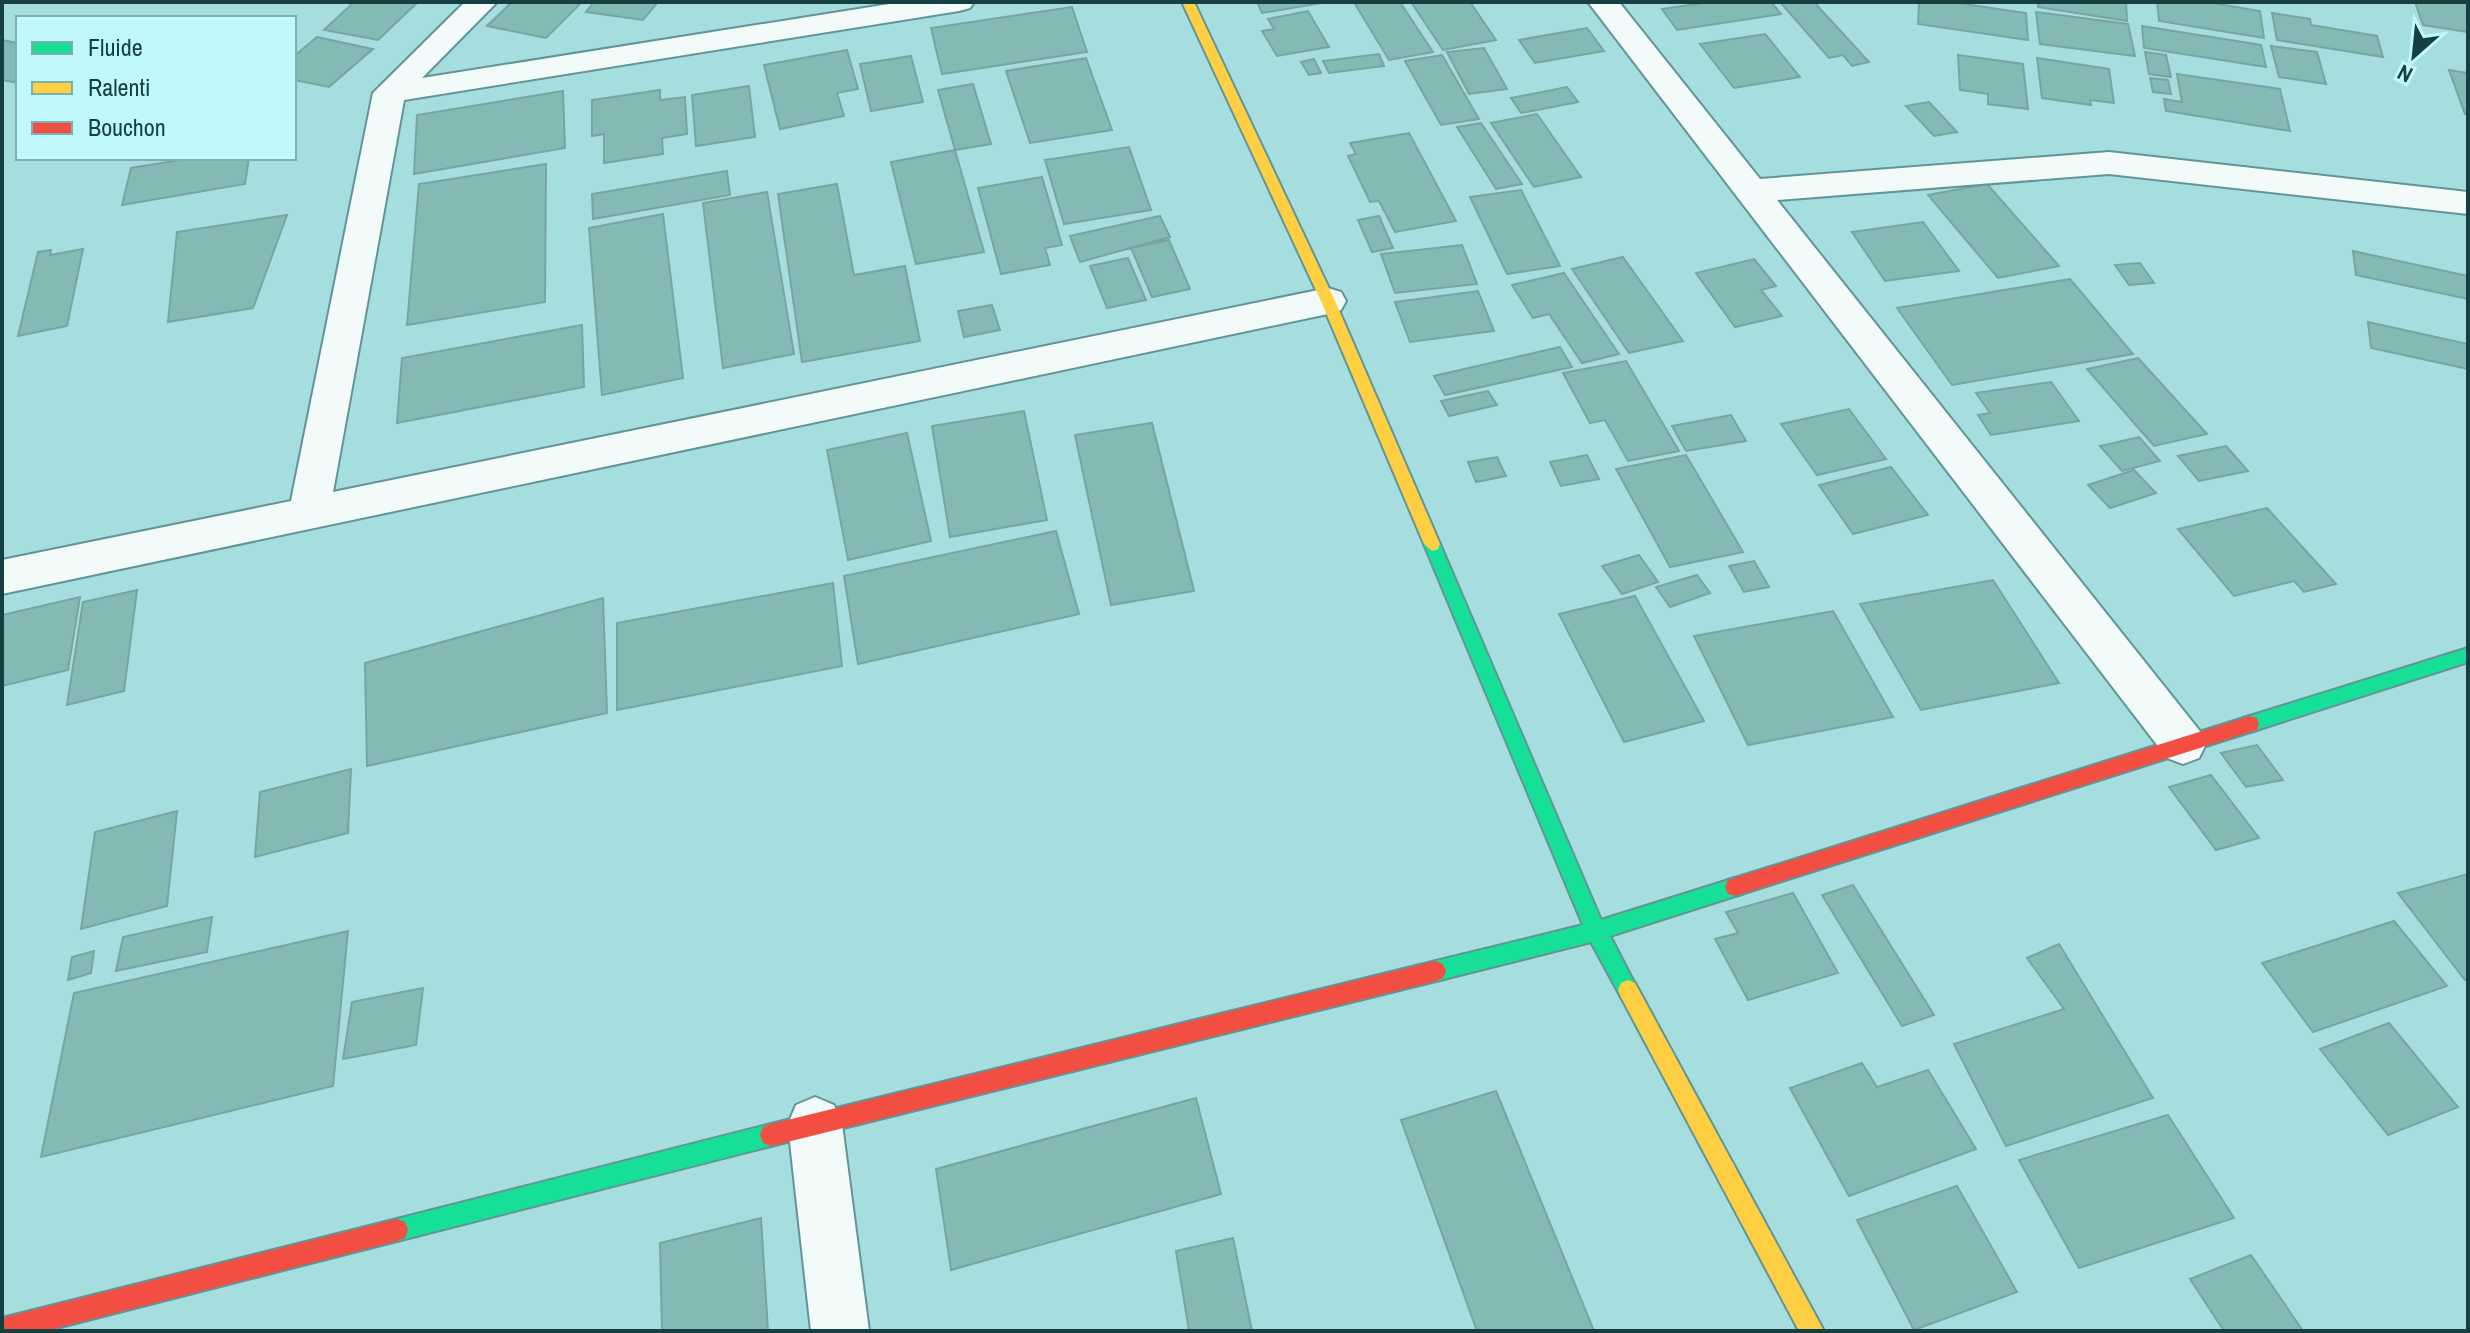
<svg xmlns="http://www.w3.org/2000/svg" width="2470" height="1333" font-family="'Archivo Narrow',sans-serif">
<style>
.building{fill:#84bab6;stroke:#78a4a1;stroke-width:2}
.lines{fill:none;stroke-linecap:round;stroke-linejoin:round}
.street-casing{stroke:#639596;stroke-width:4}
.fast-casing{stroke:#639596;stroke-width:4}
.slow-casing{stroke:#639596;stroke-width:4}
.jam-casing{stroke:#639596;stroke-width:4}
.street{fill:#f2fafa;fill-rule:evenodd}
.fast{fill:#16e098;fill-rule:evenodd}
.slow{fill:#ffcf43;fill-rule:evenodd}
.jam{fill:#f24e42;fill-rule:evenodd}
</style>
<rect width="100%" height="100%" fill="#a6dddf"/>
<path class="building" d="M354,2H418L378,40L324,30Z
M512,2H582L546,38L487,26Z
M594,2H658L643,20L586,12Z
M1257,2H1322V3L1262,13Z
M1368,2H1400L1433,52L1389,60L1355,4Z
M1411,2H1470L1496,40L1443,50Z
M1710,2H1771L1781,14L1677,30L1662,9Z
M1780,2H1814L1869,62L1852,66L1843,55L1829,58Z
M1919,2H1951L2026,13L2028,40L1918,24Z
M2038,2H2126L2127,21L2038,7Z
M2157,2H2207L2260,11L2264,38L2159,21Z
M2415,2H2468V32L2423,25Z
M1072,7L1087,52L942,74L931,28Z
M1308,11L1329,47L1277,56L1262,31L1274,29L1268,19Z
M2036,12L2128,24L2135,56L2040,44Z
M2272,13L2310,19L2311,25L2377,36L2383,57L2277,40Z
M2142,26L2261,45L2266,67L2144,48Z
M1587,28L1604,51L1535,63L1519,40Z
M1765,34L1800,77L1734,88L1700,44Z
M317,37L373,49L329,87L294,80V56Z
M2,40L18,43V83L2,80Z
M2271,46L2317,52L2326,84L2279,77Z
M1484,48L1507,89L1469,94L1447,52Z
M847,50L858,89L837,93L844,116L780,129L764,65Z
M2145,52L2166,55L2171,77L2149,74Z
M1379,54L1384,66L1329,73L1323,61Z
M1442,55L1479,119L1441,125L1405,61Z
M1958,55L2023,64L2028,109L1988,104V94L1960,90Z
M911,56L923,102L871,111L860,64Z
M1086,58L1112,130L1030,143L1006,71Z
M2037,58L2109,69L2114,103L2090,100L2091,105L2042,98Z
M1314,59L1321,73L1309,75L1301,62Z
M2449,70L2468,73V114H2465Z
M2177,74L2280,89L2290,131L2166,111L2164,99L2182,102Z
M2150,78L2168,80L2171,94L2153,92Z
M973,84L991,144L955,150L938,90Z
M749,86L755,137L696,146L692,95Z
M1567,87L1578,102L1521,113L1511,98Z
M660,90V100L685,97L687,134L662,138L663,154L604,163V134L592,136V100Z
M563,91L565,148L414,174L417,115Z
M1929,102L1957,132L1934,136L1906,106Z
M1537,114L1581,177L1534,187L1491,123Z
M1481,123L1522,184L1496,189L1457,127Z
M1409,133L1456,221L1395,232L1379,201L1370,202L1348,156L1356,154L1350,143Z
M1129,147L1151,210L1064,224L1045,160Z
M955,150L984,252L916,264L891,162Z
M192,158H249L245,184L122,205L131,168Z
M546,164L545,302L407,325L419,184Z
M727,171L730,195L593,219L592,194Z
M1042,177L1062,245L1045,248L1050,265L1001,274L978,188Z
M837,184L854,275L905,266L920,341L802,362L778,194Z
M1987,184L2059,266L1998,278L1928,195Z
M1521,190L1560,266L1507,274L1470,197Z
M767,192L794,354L723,368L703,203Z
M663,214L683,378L602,395L589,228Z
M287,215L253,308L168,322L177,232Z
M1160,216L1170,237L1080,262L1070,236Z
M1379,216L1393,248L1372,252L1358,220Z
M1923,222L1959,271L1885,281L1852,232Z
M1169,240L1190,289L1152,297L1131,248Z
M1462,245L1477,284L1395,293L1381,254Z
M83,249L67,326L18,336L38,252L51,250L50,255Z
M2353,251L2468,276V299L2356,275Z
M1623,257L1683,341L1629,353L1572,269Z
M1128,258L1146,300L1107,308L1090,266Z
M1754,259L1776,286L1761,290L1782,316L1735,327L1696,273Z
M2140,263L2154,283L2129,285L2115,265Z
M1564,273L1619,354L1582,363L1549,314L1533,318L1512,285Z
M2070,279L2133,354L1952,385L1897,308Z
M1478,291L1494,331L1410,342L1395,302Z
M992,305L1000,330L964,337L958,311Z
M2368,322L2468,344V369L2371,348Z
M582,325L584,387L397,423L402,358Z
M1560,347L1572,367L1445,395L1434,376Z
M2138,358L2207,434L2154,446L2087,369Z
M1626,361L1679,451L1628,461L1605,420L1590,423L1563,373Z
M2051,382L2079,421L1991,435L1978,415L1990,413L1976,393Z
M1488,391L1497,405L1449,416L1441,401Z
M1849,409L1886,459L1817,475L1781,424Z
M1024,411L1047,520L950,537L932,426Z
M1731,415L1746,441L1686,451L1672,426Z
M1152,423L1194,591L1111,605L1075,435Z
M907,433L931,541L848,560L827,450Z
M2139,437L2160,461L2122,471L2100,446Z
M2226,446L2248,471L2199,481L2178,456Z
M1587,455L1599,479L1561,486L1550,462Z
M1686,455L1743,552L1670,567L1616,469Z
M1497,457L1506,476L1476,482L1468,462Z
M1891,467L1928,515L1853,534L1819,485Z
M2134,470L2156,493L2110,508L2088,485Z
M2267,508L2336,584L2304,592L2294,581L2234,596L2178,529Z
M1056,531L1079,614L858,664L844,576Z
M1639,555L1658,582L1622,594L1602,566Z
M1754,561L1769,587L1744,592L1729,566Z
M1697,575L1710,593L1670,607L1656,587Z
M1993,580L2059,683L1921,710L1860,604Z
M833,583L842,666L617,710V623Z
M137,590L124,691L67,705L83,602Z
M1635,596L1704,721L1624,742L1559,614Z
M80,597L68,670L2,686V615Z
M603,598L607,713L367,766L365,663Z
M1833,611L1893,717L1748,745L1694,636Z
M2257,745L2283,780L2246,787L2221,753Z
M351,769L348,833L255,857L260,792Z
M2211,775L2259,838L2216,850L2169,787Z
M177,811L167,906L81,929L95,832Z
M2468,874V979L2465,980L2398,893Z
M1853,885L1934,1015L1902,1026L1822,895Z
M1793,893L1838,973L1748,1000L1715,939L1738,933L1726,912Z
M212,917L207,952L116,971L123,937Z
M2394,921L2447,986L2313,1032L2262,963Z
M348,931L333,1086L41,1157L74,993Z
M2059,944L2153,1098L2006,1146L1954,1044L2064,1009L2027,958Z
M94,951L91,973L68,980L72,957Z
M423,988L416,1045L343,1059L352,1002Z
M2389,1023L2458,1107L2388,1135L2320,1049Z
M1862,1063L1877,1087L1928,1070L1976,1149L1849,1196L1790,1088Z
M1496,1091L1594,1331H1477L1401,1120Z
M1196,1098L1221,1194L951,1270L936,1169Z
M2168,1115L2234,1218L2079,1268L2019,1160Z
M1957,1186L2017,1292L1914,1330L1857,1220Z
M761,1218L768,1331H662L660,1243Z
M1233,1238L1252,1331H1189L1176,1251Z
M2251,1255L2303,1331H2224L2190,1279Z"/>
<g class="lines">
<g class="street-casing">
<path id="street" d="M465,2H497L422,78L902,2H974L970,8L959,11L404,100L333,492L1328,288L1341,292L1346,301L1341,310L1328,314L2,594V560L291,501L373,93Z
M1588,2H1619L1760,179L2109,152L2468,192V214L2109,174L1777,200L2199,730L2206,744L2199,758L2183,764L2167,758Z
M815,1097L834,1105L842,1124L869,1331H811L788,1124L796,1105Z"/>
</g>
<g class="fast-casing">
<path id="fast" d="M1432,537L1440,544L1601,920L1735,878L1742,880L1745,887L1742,894L1735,896L1610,936L1638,990L1635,997L1628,1000L1621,997L1591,942L1436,981L1429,978L1426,971L1429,964L1436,961L1583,925L1424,544Z
M2468,648V662L2250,732L2243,730L2241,724L2243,718L2250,716Z
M771,1124L779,1127L782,1135L779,1143L771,1146L397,1241L389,1238L386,1230L389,1222L397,1219Z"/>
</g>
<g class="slow-casing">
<path id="slow" d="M1182,2H1194L1335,301L1440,544L1438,549L1432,551L1424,544L1321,301Z
M1628,980L1635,983L1824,1331H1799L1621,997L1618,990L1621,983Z"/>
</g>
<g class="jam-casing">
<path id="jam" d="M2250,716L2257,718L2259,724L2257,730L2250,732L1735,896L1728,894L1725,887L1728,880L1735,878Z
M1436,961L1443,964L1446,971L1443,978L1436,981L771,1146L763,1143L760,1135L763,1127L771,1124Z
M397,1219L405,1222L408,1230L405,1238L397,1241L45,1331H2V1318Z"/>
</g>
<use href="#street" class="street"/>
<use href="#fast" class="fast"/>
<use href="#slow" class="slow"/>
<use href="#jam" class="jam"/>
</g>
<rect width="2470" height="1333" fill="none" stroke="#154042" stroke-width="8"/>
<rect x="16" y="16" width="280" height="144" fill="#c1f9fb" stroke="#7cafb1" stroke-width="2"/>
<rect x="32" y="42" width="40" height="12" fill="#16e098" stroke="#7cafb1" stroke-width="2"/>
<text x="88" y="56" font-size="24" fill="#154042">Fluide</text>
<rect x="32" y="82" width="40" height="12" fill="#ffcf43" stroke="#7cafb1" stroke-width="2"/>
<text x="88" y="96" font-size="24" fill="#154042">Ralenti</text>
<rect x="32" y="122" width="40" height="12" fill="#f24e42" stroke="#7cafb1" stroke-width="2"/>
<text x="88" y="136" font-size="24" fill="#154042">Bouchon</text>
<g transform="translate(2414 56) rotate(207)" stroke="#c1f9fb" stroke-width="6" paint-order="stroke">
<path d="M0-6L14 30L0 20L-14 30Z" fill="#154042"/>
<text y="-12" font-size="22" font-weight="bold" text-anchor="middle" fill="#154042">N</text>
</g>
</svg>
